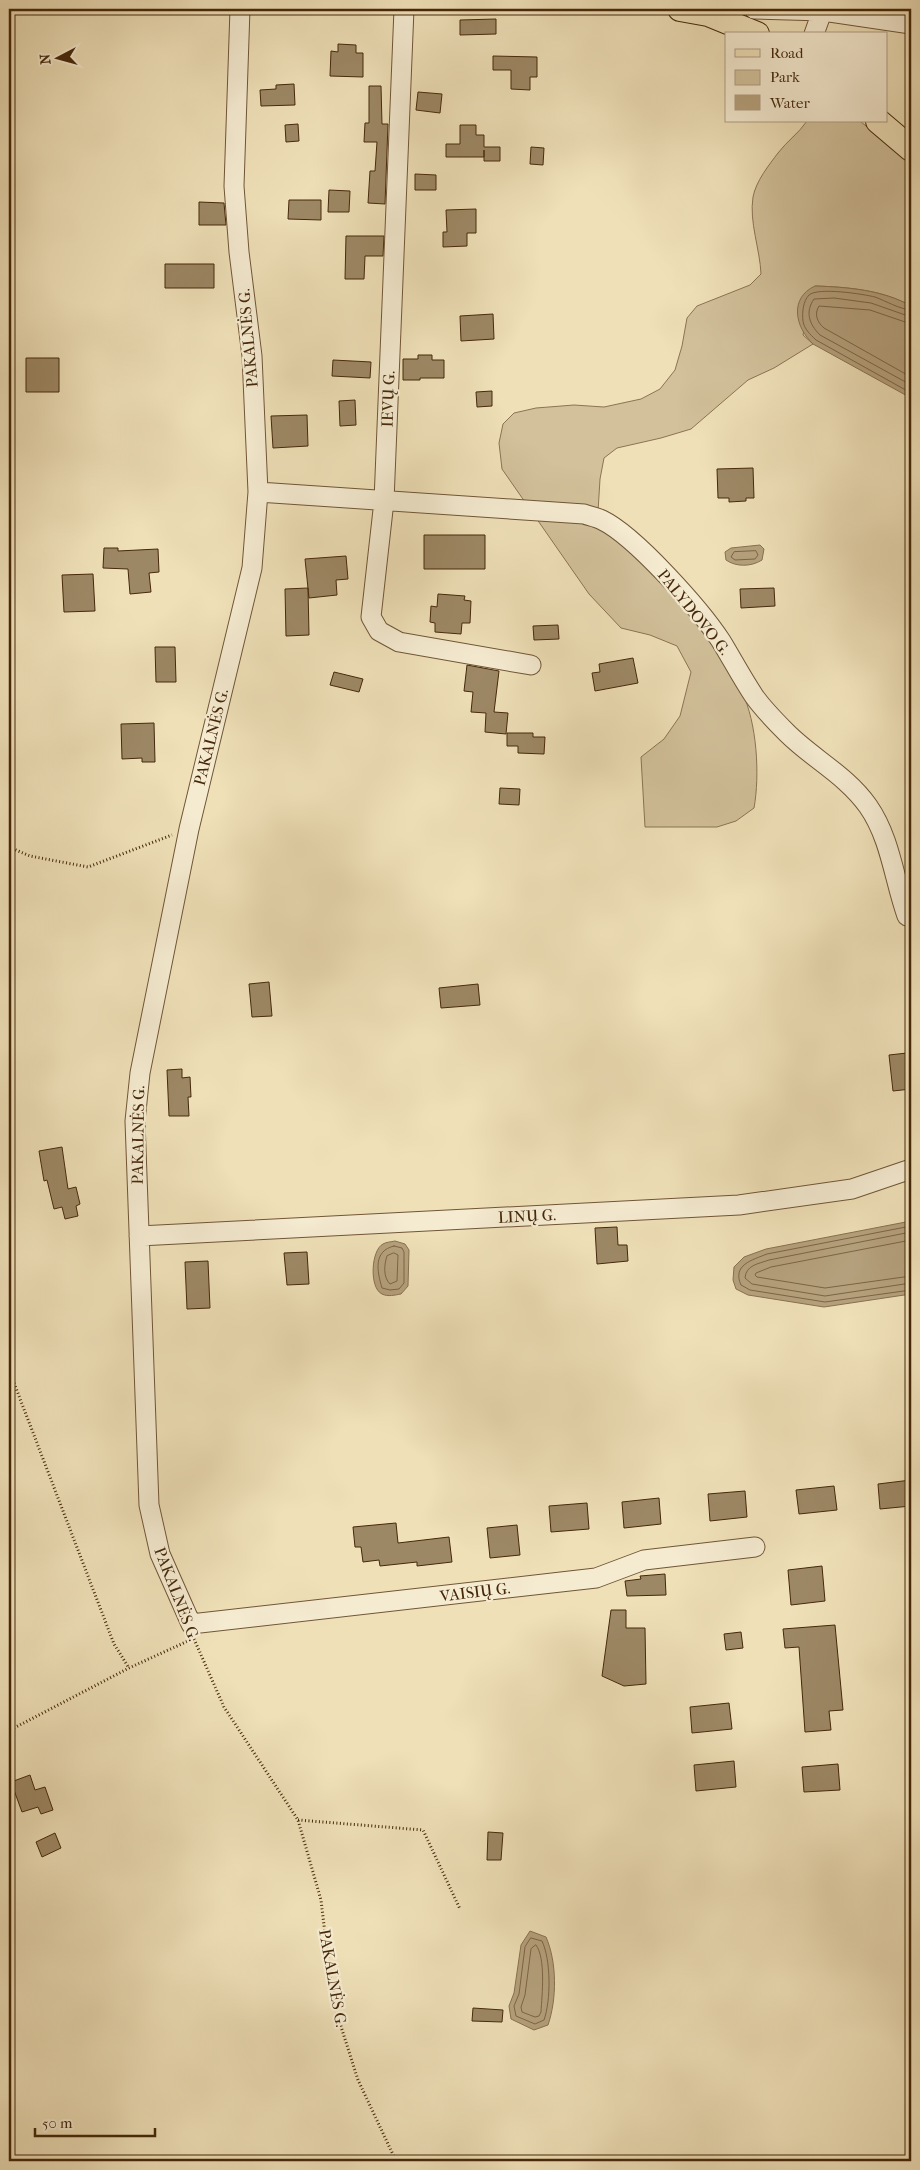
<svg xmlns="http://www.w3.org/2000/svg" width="920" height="2170" font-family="'IM FELL French Canon',serif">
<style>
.green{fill:#d2c19b;stroke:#8c7453}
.water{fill:#b5a17d;stroke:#88714f}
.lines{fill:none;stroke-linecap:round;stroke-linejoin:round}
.shore{stroke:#7d6444;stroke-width:1}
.building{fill:#9d8865;stroke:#45280b}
.minor-casing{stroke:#705636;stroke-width:21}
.major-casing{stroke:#45280b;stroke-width:26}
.path{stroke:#45280b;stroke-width:3;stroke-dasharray:1 2.5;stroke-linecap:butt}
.minor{stroke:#f5ebd1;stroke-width:19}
.major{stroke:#efe0b8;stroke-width:24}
.labels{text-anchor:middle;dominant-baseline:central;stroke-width:4.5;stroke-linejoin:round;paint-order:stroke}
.street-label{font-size:16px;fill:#45280b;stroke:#f5ebd1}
</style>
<rect width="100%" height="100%" fill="#efe0b8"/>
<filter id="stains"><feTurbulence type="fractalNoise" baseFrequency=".004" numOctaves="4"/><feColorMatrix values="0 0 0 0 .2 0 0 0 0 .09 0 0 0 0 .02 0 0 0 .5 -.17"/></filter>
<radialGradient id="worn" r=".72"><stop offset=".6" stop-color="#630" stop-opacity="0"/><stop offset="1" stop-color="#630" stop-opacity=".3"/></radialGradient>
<path class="green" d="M807,121H860L911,164V306C883,290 847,287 815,286L803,335L813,344L774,368L748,380L691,429L661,438L617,448L604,458L600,479L598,512C649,568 709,623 742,692C757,723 760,775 754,808L736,821L717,827H645L641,757L664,739L680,716L691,672L677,646L650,635L621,628L589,594L502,469L499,443L503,424L514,413L536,408L574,405L604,407L641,399L660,389L675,370L682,346L687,318L697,306L750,285L761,274C760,249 749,222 753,197C756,181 769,165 778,153C787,141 799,133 807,121Z"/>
<path class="water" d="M815,286C847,287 883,290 911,306V398L813,344C795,327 789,298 815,286Z
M760,545L764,549L762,560C751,567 736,567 726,560L725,552L731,548Z
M911,1221V1294L824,1307L748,1295L736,1289L733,1280L734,1267L744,1257L766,1249Z
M395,1241L405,1244L409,1250L408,1286L401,1294C395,1295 388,1297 382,1294C369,1288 371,1250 383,1244C386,1242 391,1242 395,1241Z
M530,1931L546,1937C557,1962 557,1999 548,2025L534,2030L511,2019L509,2006L514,1993L521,1945Z"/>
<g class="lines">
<path class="shore" d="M911,310C899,309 886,301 875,297C863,294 818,287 809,295C803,301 802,313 803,321C804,329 810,334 816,340L911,393
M911,317L871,303L834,298L814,299C805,312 809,324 820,335L911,385
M911,324L870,310L819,306C814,314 817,322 824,328L911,377
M756,551L758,555L755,559L735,560L731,557L734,552Z
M911,1226L767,1254C752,1260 732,1265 741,1285L750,1290L825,1302L911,1290
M911,1232L769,1260C758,1264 746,1265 745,1278L752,1284L825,1296L911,1283
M911,1240L771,1267L756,1273L755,1275L757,1277L825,1288L911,1276
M394,1246L402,1248L404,1252V1283L399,1289L390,1290L382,1288C377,1271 373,1251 394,1246Z
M394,1253L398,1255L397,1281L390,1284C383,1277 384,1265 387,1256Z
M531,1938L542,1941C551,1960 551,2000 544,2020L535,2024L516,2016L514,2006L519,1994L525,1947Z
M536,1945C546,1958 542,1995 541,2012L539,2016L535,2017L522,2012L521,2007L525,1995L531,1949Z"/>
</g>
<path class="building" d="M496,19V34L460,35V20Z
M338,44L356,45V53H363V77L330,76L331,51L338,52Z
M493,56L537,57V77H530V90L511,89V70H493Z
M294,84L295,105L261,106L260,90L276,89V85Z
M369,86H381L382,124H388L385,204L368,203L370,171H375L377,142H364L365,123H369Z
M418,92L442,94L440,113L416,110Z
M298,124L299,141L286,142L285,125Z
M460,125H476V135H484V147H500V161H484V150V157H446V144H460Z
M531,147L544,148L543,165L530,164Z
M415,174L436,175V190H415Z
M329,190L350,191L349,212H328Z
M289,200H321V220L288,219Z
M199,202L224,203L226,225H199Z
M476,209V233H467V246L443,247V232H447L446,210Z
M346,236H384L383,256H365L364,279H345Z
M165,264H214V288H165Z
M493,314L494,339L461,341L460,316Z
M418,355H432V360H444V378H420V380H403V359H418Z
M26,358H59V392H26Z
M333,360L371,362L370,378L332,376Z
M492,391V406L477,407L476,392Z
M355,400L356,425L340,426L339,401Z
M307,415L308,446L273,448L271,416Z
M753,468L754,498H746V501L729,502V498H718L717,469Z
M424,535H485V569H424Z
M104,548H118V551L158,549L159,572L149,573L151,592L130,594L128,569L103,568Z
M346,556L348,579L336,580L337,595L309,598L305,559Z
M93,574L95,611L64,612L62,575Z
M308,588L309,635L286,636L285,589Z
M774,588L775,606L741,608L740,589Z
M438,594L465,596L464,600L471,601L470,623H462L461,634L435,632V623L430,622L431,606L437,607Z
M558,625L559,639L534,640L533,626Z
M155,647H175L176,682H156Z
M633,658L638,683L595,691L592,673L600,672L599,664Z
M467,665L499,671L494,712L508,713L506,734L485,732L486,713L471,712L473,692L464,691Z
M334,672L363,679L359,692L330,685Z
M154,723L155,762H142V758L122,759L121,724Z
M507,733H533V737H545L544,754L518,753V746H507Z
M500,788L520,789L519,805L499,804Z
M269,982L272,1016L252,1017L249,984Z
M478,984L480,1005L441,1008L439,988Z
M907,1053L908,1063L911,1062V1089L893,1091L889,1055Z
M182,1069V1078L190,1077L191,1097H188L189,1116H169L167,1070Z
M62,1147L68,1189L76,1187L80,1204L76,1206L78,1216L65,1219L62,1207L54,1209L47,1180L44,1181L39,1151Z
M617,1227L618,1245H627L628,1261L597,1264L595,1228Z
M307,1252L309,1284L287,1285L284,1253Z
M208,1261L210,1308L187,1309L185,1262Z
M911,1480V1506L880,1509L878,1484Z
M834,1486L837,1510L799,1514L796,1490Z
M745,1491L747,1517L710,1521L708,1494Z
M659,1498L661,1524L624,1528L622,1502Z
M587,1503L589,1529L551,1532L549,1506Z
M396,1523L398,1543L449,1537L452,1562L417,1566V1562L380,1566L379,1560L363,1562L361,1547H355L353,1527Z
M517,1525L520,1555L490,1558L487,1528Z
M822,1566L825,1601L791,1605L788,1570Z
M665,1574L666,1595L627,1596L625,1581L641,1579L640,1576Z
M611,1610H626V1628H645L646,1684L624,1686L602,1676Z
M835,1625L843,1710L829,1711L831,1730L805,1732L799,1647L785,1648L783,1629Z
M741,1632L743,1648L726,1650L724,1634Z
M729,1703L732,1729L692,1733L690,1707Z
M734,1761L736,1787L696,1791L694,1765Z
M838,1764L840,1790L804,1792L802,1767Z
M30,1775L35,1790L45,1787L53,1810L41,1814L38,1807L22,1812L11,1782Z
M488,1832L503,1833L501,1860H487Z
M55,1833L61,1848L42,1857L36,1842Z
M473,2008L503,2010L502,2022L472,2021Z"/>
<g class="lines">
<g class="minor-casing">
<path id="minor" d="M240,9L234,186L239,252L252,356L258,492L252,568L189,829L140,1073L135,1121L149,1505L160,1554L191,1624L596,1578L644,1560L755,1547
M404,9L384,501L371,617L379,631L399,642L531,665
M754,9L823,11L911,24
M814,34L823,9
M258,492L584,514C589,516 596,517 602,520C635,536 700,609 721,641C732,659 742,678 754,696C763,709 776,722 787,733C813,759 846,775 868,806C891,839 894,880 907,916
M139,1236L739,1205L852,1189L911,1169"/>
</g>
<g class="major-casing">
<path id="major" d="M680,9L708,14L757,34
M878,121L911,149"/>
</g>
<path class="path" d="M9,847L30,856L88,867L172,835
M9,1370L114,1644L129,1668
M194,1639L224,1707L298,1820L321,1900L330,1976L338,2017L358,2080L396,2161
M9,1733L14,1728L129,1668L188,1641
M298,1820L423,1830L460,1909"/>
<use href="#minor" class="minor"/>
<use href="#major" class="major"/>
</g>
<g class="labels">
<g class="street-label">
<text transform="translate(248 338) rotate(-95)">PAKALNĖS G.</text>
<text transform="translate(388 399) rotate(-88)">IEVŲ G.</text>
<text transform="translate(694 612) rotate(51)">PALYDOVO G.</text>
<text transform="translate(211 737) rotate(-76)">PAKALNĖS G.</text>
<text transform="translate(138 1135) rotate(-89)">PAKALNĖS G.</text>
<text transform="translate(527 1216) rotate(-3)">LINŲ G.</text>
<text transform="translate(475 1592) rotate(-7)">VAISIŲ G.</text>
<text transform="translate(177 1594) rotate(69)">PAKALNĖS G.</text>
<text transform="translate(333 1978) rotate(80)">PAKALNĖS G.</text>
</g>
</g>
<rect width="920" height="2170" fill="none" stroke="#efe0b8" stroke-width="30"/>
<rect x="10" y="10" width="900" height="2150" fill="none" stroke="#45280b" stroke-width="2.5"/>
<rect x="15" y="15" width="890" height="2140" fill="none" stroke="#45280b"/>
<rect x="725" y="32" width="162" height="90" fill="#f5ebd1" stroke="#af9d82"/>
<rect x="735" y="49" width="25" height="8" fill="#efe0b8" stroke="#af9d82"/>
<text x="770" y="58" font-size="15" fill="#45280b">Road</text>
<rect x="735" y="70" width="25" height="15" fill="#d2c19b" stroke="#af9d82"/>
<text x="770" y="82" font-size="15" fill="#45280b">Park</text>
<rect x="735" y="95" width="25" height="15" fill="#b5a17d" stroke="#af9d82"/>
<text x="770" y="108" font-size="15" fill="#45280b">Water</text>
<g transform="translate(58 58) rotate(264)" stroke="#f5ebd1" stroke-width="4" paint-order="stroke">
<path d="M0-4L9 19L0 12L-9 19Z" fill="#45280b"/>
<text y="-8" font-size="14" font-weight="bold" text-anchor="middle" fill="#45280b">N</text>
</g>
<path d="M35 2128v8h120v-8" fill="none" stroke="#45280b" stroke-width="2.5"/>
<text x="42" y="2128" font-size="15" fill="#45280b" stroke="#f5ebd1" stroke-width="4" paint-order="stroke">50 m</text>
<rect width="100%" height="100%" filter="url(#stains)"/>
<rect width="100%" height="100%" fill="url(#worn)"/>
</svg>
